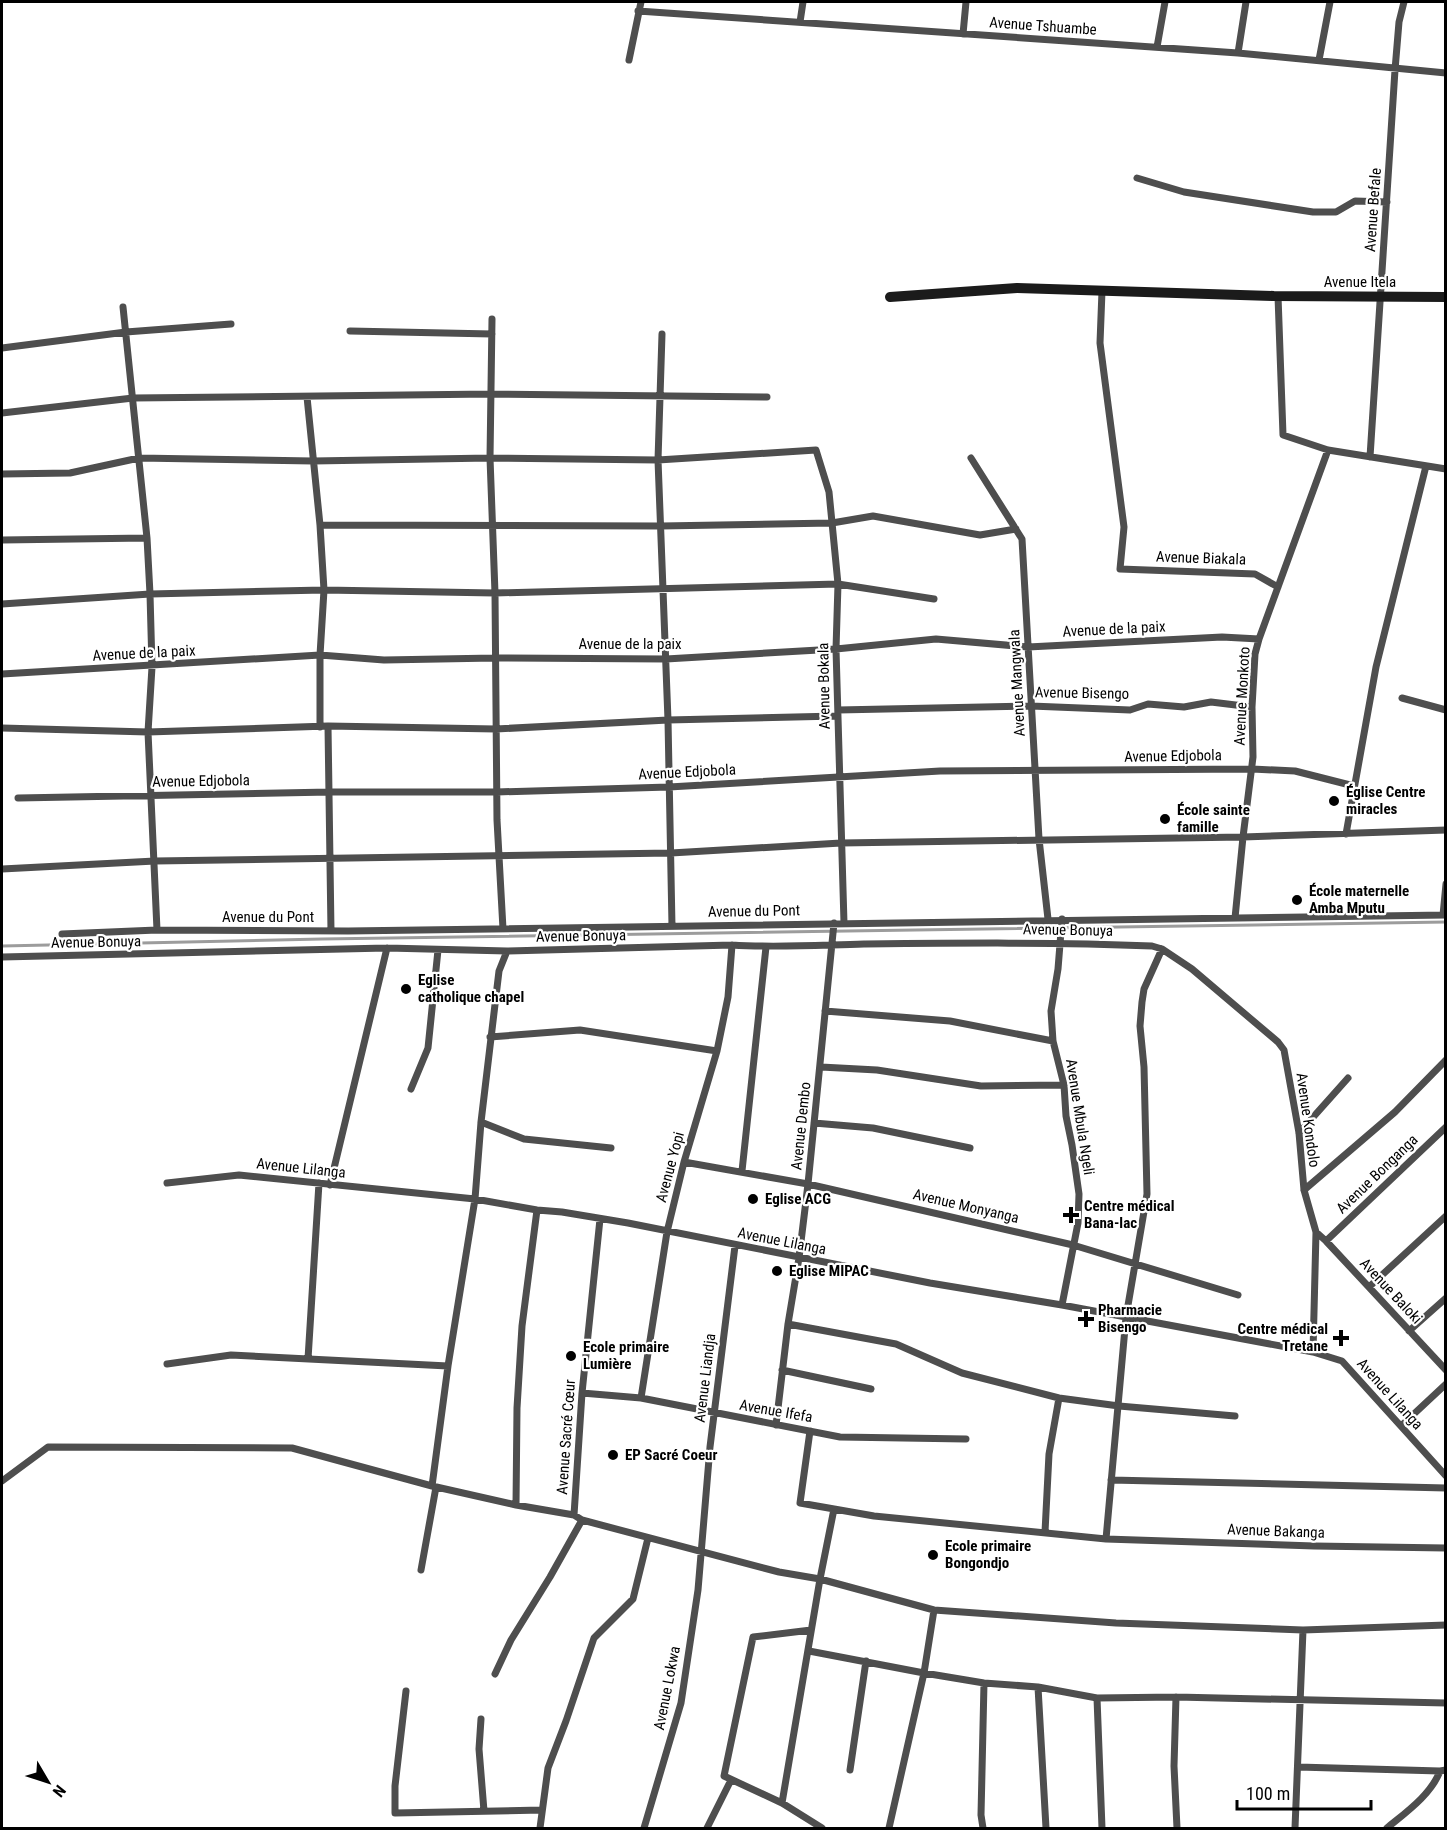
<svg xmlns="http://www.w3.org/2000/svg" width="1447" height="1830" font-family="'Roboto Condensed',sans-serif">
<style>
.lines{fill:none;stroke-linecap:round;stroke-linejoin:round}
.stream{stroke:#9c9c9c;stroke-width:3}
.street{stroke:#4e4e4e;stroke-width:7}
.secondary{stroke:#1b1b1b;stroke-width:10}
.poi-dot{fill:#000;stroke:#fff;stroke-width:2}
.labels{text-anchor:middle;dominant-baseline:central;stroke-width:4.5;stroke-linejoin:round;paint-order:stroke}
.street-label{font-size:15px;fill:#000;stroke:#fff}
.poi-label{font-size:15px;font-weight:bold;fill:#000;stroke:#fff;text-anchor:start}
</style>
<rect width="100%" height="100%" fill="#fff"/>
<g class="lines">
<path class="stream" d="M2,946L322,939L1446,922"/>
<path class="street" d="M638,11L1238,53L1446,73
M800,22L803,2
M963,34L966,2
M1157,47L1165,2
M1238,53L1246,2
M629,60L641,2
M1319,60L1330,2
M1137,178L1184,192L1313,212H1336L1355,201L1387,202
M1102,291L1100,343L1124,527L1120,569L1255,574L1278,587
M1278,296L1283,435L1328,450L1446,469
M123,307L147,538L150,594L152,667L148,732L157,930
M492,319L490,458L495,593L497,820L503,929
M350,331L492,334
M662,334L658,460L668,720L672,926
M2,348L126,332L231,324
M307,397L320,525L324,590L320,655V727
M2,413L133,398L491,394L767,397
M1370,457L1395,70L1399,22L1404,2
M971,458L1022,539L1039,839L1048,919
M2,474L70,473L139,458L313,461L490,458L658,460L816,450L829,492L838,584L836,649L844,923
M320,525L661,526L832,523L873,516L980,535L1016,529
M2,540L147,538
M2,604L150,594L324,590L495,593L838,584L934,599
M2,674L320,655L384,660L495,658L666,659L836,649L936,639L1028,647L1222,637L1259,639
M1402,698L1446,710
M838,710L1031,706L1130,710L1148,704L1184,707L1211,702L1252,707
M328,726L331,931
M2,728L148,732L328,726L496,729L668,720L838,716
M18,798L330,792H497L669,787L940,771L1252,769L1295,771L1354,786
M1346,834L1376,667L1426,466
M2,869L155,861L671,853L841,843L1243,837L1446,830
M1443,915L1446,884
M1235,918L1243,837L1253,757L1252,707L1255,654L1259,639L1328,450
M1062,919L1058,969L1051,1011L1053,1041L1064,1085L1066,1116L1072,1145L1079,1194L1078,1223L1062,1305
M62,934L157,930L348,931L1446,915
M2,957L387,948L507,951L732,945C776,948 820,945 864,944C961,943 1056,942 1152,946L1162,949L1192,969L1278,1042L1284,1050L1299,1133L1304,1190L1316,1232L1313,1352
M825,1011L950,1021L1053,1041
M490,1037L580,1030L717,1051
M821,1067L877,1070L981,1086L1064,1085
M411,1089L428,1048L438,950
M481,1122L524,1139L611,1148
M814,1123L873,1128L970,1148
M1299,1133L1348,1078
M684,1162L808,1184L1073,1245L1238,1295
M742,1171L766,947
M167,1183L239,1175L475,1199L537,1210L562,1212L628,1223L930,1283L1062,1305L1313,1352L1342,1361L1446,1476
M330,1185L387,948
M1304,1190L1395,1112L1446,1060
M1316,1232L1326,1241L1446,1370
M1326,1241L1446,1127
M1369,1287L1446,1216
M788,1324L896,1344L962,1373L1059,1398L1119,1406L1235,1416
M1409,1331L1446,1298
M308,1359L319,1183
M167,1364L231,1355L448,1366
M782,1370L871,1389
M582,1393L641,1398L840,1437L966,1439
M641,1398L667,1232L684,1162L717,1051L728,997L732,945
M776,1425L788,1324L799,1258L808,1184L834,923
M1401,1426L1446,1384
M810,1431L800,1503L874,1516L1106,1539L1314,1546L1446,1548
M1111,1480L1446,1488
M2,1481L48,1447L292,1448L432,1486L516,1505L574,1515L582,1520L779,1572L820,1579L934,1610L1116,1623L1303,1630L1446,1625
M432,1486L448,1366L475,1199L481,1122L499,971L507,951
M516,1505L517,1408L522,1326L537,1210
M574,1515L582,1393L600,1219
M1045,1532L1049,1454L1059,1398
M1106,1539L1126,1317L1147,1194L1144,1067L1140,1026L1142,1002L1144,989L1162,949
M421,1570L436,1487
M811,1630L753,1637L724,1776L782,1803L822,1828
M809,1651L924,1673L984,1683L1038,1687L1097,1698L1176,1697L1446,1703
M495,1674L511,1640L550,1577L582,1520
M1038,1687L1046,1828
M406,1691L395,1786V1813L542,1810
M1176,1697L1174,1766L1177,1828
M1097,1698L1102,1828
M481,1719L479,1749L484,1811
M1298,1767L1440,1771L1446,1770
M850,1770L866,1661
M782,1803L820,1579L834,1509
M540,1828L548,1768L566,1721L594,1638L633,1599L648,1538
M644,1828L681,1703L698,1590L710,1447L735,1246
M707,1828L731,1780
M889,1828L924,1673L934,1610
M983,1828L981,1815L984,1683
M1295,1828L1303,1630
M1387,1828C1405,1813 1431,1795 1440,1771"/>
<path class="secondary" d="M890,297L1017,288L1274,296L1446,297"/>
</g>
<g class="poi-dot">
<circle cx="1334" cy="801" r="6"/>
<circle cx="1165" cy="819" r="6"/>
<circle cx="1297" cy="900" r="6"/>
<circle cx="406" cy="989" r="6"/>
<circle cx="753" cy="1199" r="6"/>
<path d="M1068 1206h6v6h6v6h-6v6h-6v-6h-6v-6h6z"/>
<circle cx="777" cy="1271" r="6"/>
<path d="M1083 1310h6v6h6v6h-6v6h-6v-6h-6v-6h6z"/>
<path d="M1338 1329h6v6h6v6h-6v6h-6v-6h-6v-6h6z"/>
<circle cx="571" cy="1356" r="6"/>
<circle cx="613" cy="1455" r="6"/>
<circle cx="933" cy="1555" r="6"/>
</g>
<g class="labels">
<g class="street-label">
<text transform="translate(1043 26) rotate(4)">Avenue Tshuambe</text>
<text transform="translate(1373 210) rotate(-86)">Avenue Befale</text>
<text x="1360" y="282">Avenue Itela</text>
<text transform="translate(1201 558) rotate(2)">Avenue Biakala</text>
<text transform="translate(1114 629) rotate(-3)">Avenue de la paix</text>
<text x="630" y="644">Avenue de la paix</text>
<text transform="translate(144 653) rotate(-3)">Avenue de la paix</text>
<text transform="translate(1017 683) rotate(-93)">Avenue Mangwala</text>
<text transform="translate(824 686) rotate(-91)">Avenue Bokala</text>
<text transform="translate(1082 693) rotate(1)">Avenue Bisengo</text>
<text transform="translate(1242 696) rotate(-87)">Avenue Monkoto</text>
<text transform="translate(1173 756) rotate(-1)">Avenue Edjobola</text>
<text transform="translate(687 772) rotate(-3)">Avenue Edjobola</text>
<text transform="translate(201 781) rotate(-1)">Avenue Edjobola</text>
<text transform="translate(754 911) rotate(-1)">Avenue du Pont</text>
<text x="268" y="917">Avenue du Pont</text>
<text transform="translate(1068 930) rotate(1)">Avenue Bonuya</text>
<text transform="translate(581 936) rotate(-1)">Avenue Bonuya</text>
<text transform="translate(96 942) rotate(-1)">Avenue Bonuya</text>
<text transform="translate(1080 1117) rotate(81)">Avenue Mbula Ngeli</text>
<text transform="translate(1308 1120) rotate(82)">Avenue Kondolo</text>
<text transform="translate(801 1126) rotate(-84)">Avenue Dembo</text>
<text transform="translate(670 1167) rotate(-75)">Avenue Yopi</text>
<text transform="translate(301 1168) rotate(6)">Avenue Lilanga</text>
<text transform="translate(1377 1174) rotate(-44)">Avenue Bonganga</text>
<text transform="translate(966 1206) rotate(13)">Avenue Monyanga</text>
<text transform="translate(782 1241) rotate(11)">Avenue Lilanga</text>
<text transform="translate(1391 1291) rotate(47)">Avenue Baloki</text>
<text transform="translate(705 1378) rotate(-83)">Avenue Liandja</text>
<text transform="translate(1390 1394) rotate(48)">Avenue Lilanga</text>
<text transform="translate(776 1411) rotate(10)">Avenue Ifefa</text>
<text transform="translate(566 1437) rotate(-86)">Avenue Sacré Cœur</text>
<text transform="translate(1276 1531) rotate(2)">Avenue Bakanga</text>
<text transform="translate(667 1688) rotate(-79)">Avenue Lokwa</text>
</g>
<g class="poi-label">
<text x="1346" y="792">Église Centre<tspan x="1346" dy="17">miracles</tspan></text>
<text x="1177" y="810">École sainte<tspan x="1177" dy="17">famille</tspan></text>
<text x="1309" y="891">École maternelle<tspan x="1309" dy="17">Amba Mputu</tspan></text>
<text x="418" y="980">Eglise<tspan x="418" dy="17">catholique chapel</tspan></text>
<text x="765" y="1199">Eglise ACG</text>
<text x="1084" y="1206">Centre médical<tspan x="1084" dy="17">Bana-lac</tspan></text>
<text x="789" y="1271">Eglise MIPAC</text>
<text x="1098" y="1310">Pharmacie<tspan x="1098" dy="17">Bisengo</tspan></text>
<text x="1328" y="1329" text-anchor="end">Centre médical<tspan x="1328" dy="17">Tretane</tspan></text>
<text x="583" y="1347">Ecole primaire<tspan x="583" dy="17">Lumière</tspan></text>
<text x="625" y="1455">EP Sacré Coeur</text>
<text x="945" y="1546">Ecole primaire<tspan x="945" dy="17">Bongondjo</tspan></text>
</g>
</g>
<rect width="1447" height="1830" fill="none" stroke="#000000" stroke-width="6"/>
<g transform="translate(48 1782) rotate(129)" stroke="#ffffff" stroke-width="4.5" paint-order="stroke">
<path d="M0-4.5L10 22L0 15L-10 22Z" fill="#000000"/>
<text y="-9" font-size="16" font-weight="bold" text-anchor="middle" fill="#000000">N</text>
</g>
<path d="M1237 1800v9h134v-9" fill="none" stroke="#000000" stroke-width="3"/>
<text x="1246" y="1800" font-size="18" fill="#000000" stroke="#ffffff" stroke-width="4.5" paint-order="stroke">100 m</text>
</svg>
